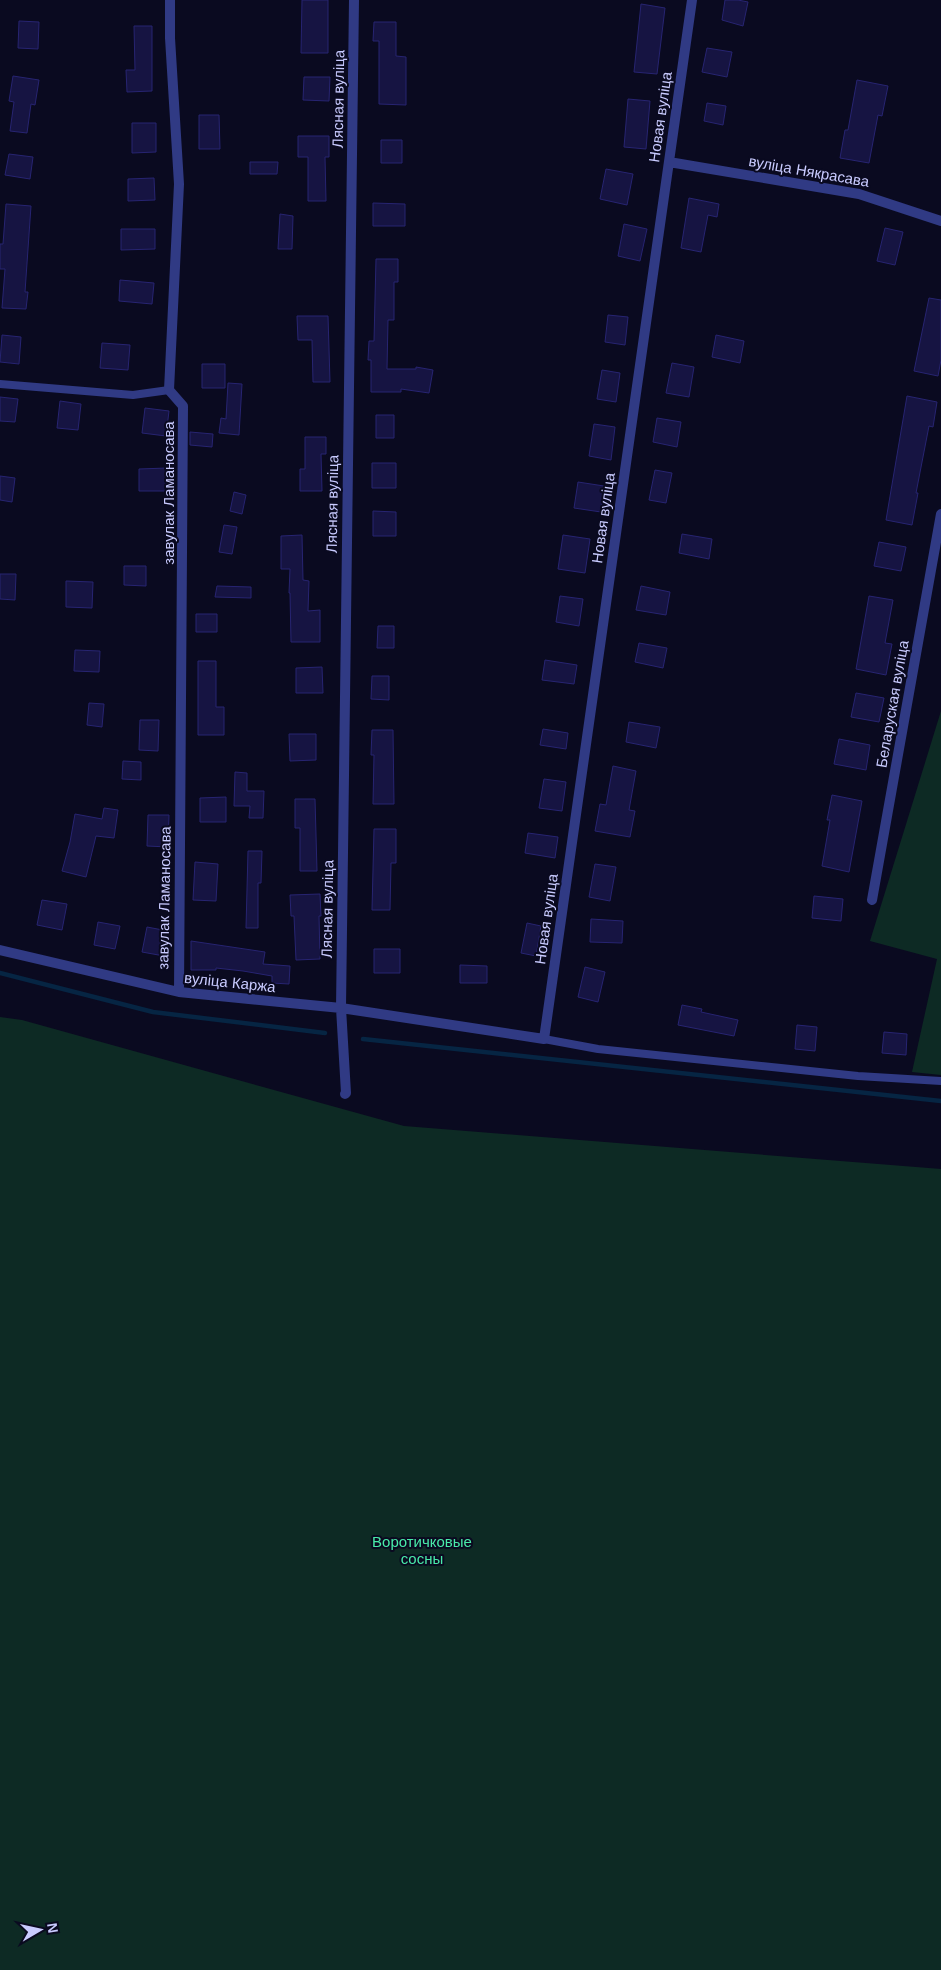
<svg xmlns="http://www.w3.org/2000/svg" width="941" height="1970" font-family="Arial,sans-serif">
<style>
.green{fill:#0d2a24}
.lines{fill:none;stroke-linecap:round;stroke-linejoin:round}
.stream{stroke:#062543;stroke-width:4.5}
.building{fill:#161442;stroke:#272471}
.service{stroke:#303a84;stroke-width:8}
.minor{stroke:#303a84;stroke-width:10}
.labels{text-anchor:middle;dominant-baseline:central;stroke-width:4;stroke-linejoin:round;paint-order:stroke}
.street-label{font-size:15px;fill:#c9cbff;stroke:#0a0a20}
.park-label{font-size:15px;fill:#49eba9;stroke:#0a0a20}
</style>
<rect width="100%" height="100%" fill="#0a0a20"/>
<path class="green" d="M941,711V1075L912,1072L937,959L870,941Z
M0,1017L22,1020L404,1126L941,1169V1970H0Z"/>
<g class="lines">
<path class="stream" d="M0,973L153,1012L325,1033
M363,1039L941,1101"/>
</g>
<path class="building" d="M302,0H328V53H301Z
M725,0H738L748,2L743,26L722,20Z
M641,4L665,8L657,74L634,72Z
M19,21L39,22L38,49L18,48Z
M374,22H396V56L406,57V105L379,104V41H373Z
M134,26H152V91L127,92L126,70H135Z
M707,48L732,52L727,77L702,72Z
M13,76L39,80L35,105L31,104L27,133L10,131L14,102L9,101Z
M304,77H330L329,101L303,100Z
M857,80L888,86L882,116L878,115L869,163L840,158L845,130H848Z
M628,99L650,101L646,149L624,147Z
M707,103L726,106L723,125L704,121Z
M199,115H219L220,149H199Z
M132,123H156V152L132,153Z
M298,136H329V157H325L326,201H308V157H298Z
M381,140H402V163H381Z
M9,154L33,157L30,179L5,175Z
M250,162H278L277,174H250Z
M606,169L633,174L627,205L600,199Z
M154,178L155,200L128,201V179Z
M689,198L719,204L717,217L708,215L701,252L681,248Z
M373,203L405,204V226H373Z
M6,204L31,206L25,292H28L26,309L2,308L5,269H0V244H3Z
M280,214L293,216L292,249H278Z
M624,224L647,229L640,261L618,256Z
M885,228L903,232L895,265L877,261Z
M121,229H155V249L121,250Z
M376,259H398V282H394V320H388L387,369H416V367L433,370L429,393L401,389V392H371V360H368L369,341H374Z
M120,280L154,283L152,304L119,301Z
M929,298L941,300V360L938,376L914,371Z
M608,315L628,317L625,345L605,342Z
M297,316H328L330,382H313L312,340H298Z
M2,335L21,337L19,364L0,362Z
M716,335L744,341L740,363L712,357Z
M102,343L130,345L128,370L100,368Z
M672,363L694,367L689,397L666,393Z
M202,364H225V388H202Z
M602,370L620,373L616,402L597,399Z
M228,383L242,384L239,435L219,433L221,418L226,419Z
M907,396L937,402L933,427L929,426L916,493H918L912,525L886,520Z
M0,397L18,399L15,422L0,421Z
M60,401L81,404L78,430L57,428Z
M145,408L169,411L166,436L142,433Z
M376,415H394V438H376Z
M657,418L681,422L677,447L653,442Z
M594,424L615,427L611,460L589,456Z
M190,432L213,434L212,447L190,445Z
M305,437H326V454H321L322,491H300V469H305Z
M372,463H396V488H372Z
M167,468V491H139V469Z
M655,470L672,473L666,503L649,500Z
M0,476L15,478L12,502L0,500Z
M578,482L604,486L601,512L574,508Z
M234,492L246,495L242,514L230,511Z
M373,511L396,512V536H373Z
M224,525L237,527L232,554L219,552Z
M682,534L712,539L709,559L679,553Z
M302,535L303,580L309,581L308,611L320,610V642H291L290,593H289L290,569H281V536Z
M563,535L590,539L585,573L558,569Z
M879,542L906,547L901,571L874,566Z
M124,566H146V586L124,585Z
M0,574H16L15,600L0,599Z
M66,581L93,582L92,608L66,607Z
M217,586L251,587V598L215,597Z
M641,586L670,592L666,615L636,610Z
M560,596L583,599L579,626L556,622Z
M869,596L893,600L885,643L892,644L886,675L856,669Z
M196,614H217V632H196Z
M378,626H394V648H377Z
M639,643L667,648L663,668L635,662Z
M75,650L100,651L99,672L74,671Z
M545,660L577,665L574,684L542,680Z
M198,661H216V707H224V735H198Z
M322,667L323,693H296V668Z
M372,676H389V700L371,699Z
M856,693L884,698L879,722L851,717Z
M89,703L104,704L102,727L87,725Z
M140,720H159L158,751L139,750Z
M629,722L660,727L656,748L626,742Z
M543,729L568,733L566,749L540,745Z
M372,730H393L394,804H373L374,755H371Z
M289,734H316V760L290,761Z
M839,739L870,745L866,770L834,764Z
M123,761L141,762V780L122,779Z
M613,766L636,771L629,810L635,811L630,837L595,831L600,804L606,805Z
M235,772L247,773V791H264L263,818H249L250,806H234Z
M544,779L566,782L562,811L539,808Z
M832,795L862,801L849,872L822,866L830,820H827Z
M226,797V822H200V798Z
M295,799H315L317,871H300V828H295Z
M104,808L118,810L114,838L96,836L86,877L62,871L70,842L75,814L102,819Z
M148,815H169L168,847L147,846Z
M374,829H396V863H391L390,910H372Z
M528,833L558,837L555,858L525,853Z
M248,851H262L261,883H258V928H246Z
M195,862L218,864L216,901L193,900Z
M595,864L616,867L610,901L589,897Z
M320,894L321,916H319L320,959L296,960L294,916H291L290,895Z
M814,896L843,899L841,921L812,918Z
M42,900L67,904L62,930L37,925Z
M591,919L623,921L622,943L590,942Z
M98,922L120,926L115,949L94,945Z
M527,923L541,926L536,956L521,953Z
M147,927L168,931L164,956L142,952Z
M191,941L265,952L263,964L290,966L289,984L272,983V976L243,971L216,968V970H191Z
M374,949H400V973H374Z
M460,965L487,966V983H460Z
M585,967L605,972L598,1002L578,997Z
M682,1005L702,1009L701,1012L738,1020L734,1036L678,1025Z
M797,1025L817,1027L815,1051L795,1049Z
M884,1032L907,1034L906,1055L882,1053Z"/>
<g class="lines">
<path class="service" d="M0,384L133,395L169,390
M544,1039L598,1049L858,1076L941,1081"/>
<path class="minor" d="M170,0V38L179,184L169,390L183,406L179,992
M669,162L859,194L941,221
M872,900L941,514
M0,950L179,992L341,1008L544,1039L692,0
M345,1094L346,1093L341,1008L354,0"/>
</g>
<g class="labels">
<g class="street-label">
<text transform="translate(338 99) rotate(-89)">Лясная вуліца</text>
<text transform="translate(660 117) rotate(-82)">Новая вуліца</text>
<text transform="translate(809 171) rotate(10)">вуліца Някрасава</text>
<text transform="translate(168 493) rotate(-90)">завулак Ламаносава</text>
<text transform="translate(332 504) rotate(-89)">Лясная вуліца</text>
<text transform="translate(603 518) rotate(-82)">Новая вуліца</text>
<text transform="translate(892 704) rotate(-80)">Беларуская вуліца</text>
<text transform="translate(164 898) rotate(-89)">завулак Ламаносава</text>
<text transform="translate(327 909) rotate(-89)">Лясная вуліца</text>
<text transform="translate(546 919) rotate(-82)">Новая вуліца</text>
<text transform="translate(230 982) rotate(6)">вуліца Каржа</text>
</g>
<g class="park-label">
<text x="422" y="1541">Воротичковые<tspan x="422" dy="17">сосны</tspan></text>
</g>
</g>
<g transform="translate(40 1930) rotate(81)" stroke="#0a0a20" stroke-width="4" paint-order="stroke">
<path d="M0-4L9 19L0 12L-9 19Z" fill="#c9cbff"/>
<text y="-8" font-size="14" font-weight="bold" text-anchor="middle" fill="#c9cbff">N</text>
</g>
</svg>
